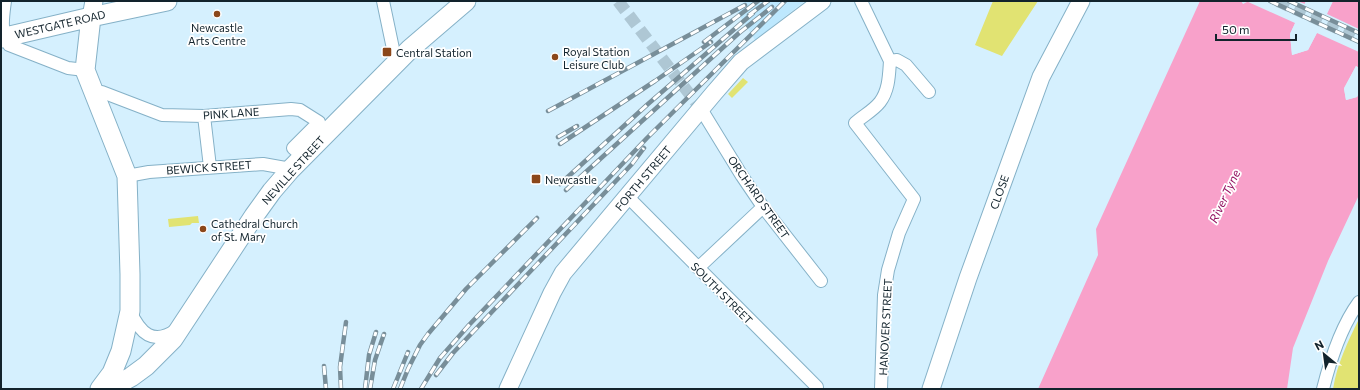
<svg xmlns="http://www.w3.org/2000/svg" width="1360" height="390" font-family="Commissioner,sans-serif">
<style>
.built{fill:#bde8fe}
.green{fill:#e1e372}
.water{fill:#f8a1ca}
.pier{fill:#d5f0fe}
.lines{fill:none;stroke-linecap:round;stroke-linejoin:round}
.street-tunnel{stroke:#aec7d4;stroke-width:12;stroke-dasharray:12 6;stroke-linecap:butt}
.street-casing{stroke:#85b1c7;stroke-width:14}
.secondary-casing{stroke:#85b1c7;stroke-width:19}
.primary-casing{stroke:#85b1c7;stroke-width:21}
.street{stroke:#fff;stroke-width:12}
.secondary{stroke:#fff;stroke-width:17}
.primary{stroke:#fff;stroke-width:19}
.rail-casing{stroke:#788e99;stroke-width:4.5}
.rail{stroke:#fff;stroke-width:3;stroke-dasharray:9;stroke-linecap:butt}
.poi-dot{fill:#8b471a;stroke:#fff;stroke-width:1.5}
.labels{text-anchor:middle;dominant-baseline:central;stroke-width:3.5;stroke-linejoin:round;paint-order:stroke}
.street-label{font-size:11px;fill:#12232c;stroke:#fff}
.poi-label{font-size:11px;fill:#12232c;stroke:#fff;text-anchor:start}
.water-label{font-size:12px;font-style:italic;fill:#931361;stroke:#fff}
</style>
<rect width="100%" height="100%" fill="#d5f0fe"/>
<path class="built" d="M746,1H805L755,40L735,8Z"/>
<path class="green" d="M993,1H1038L1002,56L975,45Z
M743,78L748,82L732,98L728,94Z
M198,216L199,223H192L190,225L169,227L168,219Z
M1359,319V389H1333C1337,364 1348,341 1359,319Z"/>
<path class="water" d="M1200,1H1241L1243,4L1249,1H1306L1290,34L1292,55L1308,50L1333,1H1359V68L1356,66L1344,89L1346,100L1357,97L1359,93V195L1328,261L1293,348L1287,389H1038L1098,255L1096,229Z"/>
<path class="pier" d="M1246,1H1297L1305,4L1306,1H1308L1292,35L1294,52L1307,49L1331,1H1333L1327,14L1359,29V52L1317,33L1308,50L1292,55L1290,34L1295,23Z
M1356,66L1359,68V70L1357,69L1346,89L1348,98L1355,95L1359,91V93L1357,97L1346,100L1344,88Z"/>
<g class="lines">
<path class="street-tunnel" d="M618,1L701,109
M1278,1L1359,38"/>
<g class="street-casing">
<path id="street" d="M5,1C3,17 0,31 9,45L68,68L85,70
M383,1L396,63
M861,1L890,61L897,60L906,65L929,92
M95,95L102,92L162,115L204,116L291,109L300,110L319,122L293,148L303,157
M701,109L742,176L763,207L821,281
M204,116L210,167
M127,176L149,172L263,164L291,169
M628,197L817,387
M698,268L763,207
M130,311C140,333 153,346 176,330
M881,389L884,295L888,270L899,233L914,199L855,123C863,116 874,110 880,102C889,90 889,75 890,61
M1323,389C1330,361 1342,325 1359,302"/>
</g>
<g class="secondary-casing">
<path id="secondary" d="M91,17L94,1
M508,389L552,293L563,273L714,93L741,62L822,1
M931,389L968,278L1041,77L1081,1"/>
</g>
<g class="primary-casing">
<path id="primary" d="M91,17L85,70L127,176L130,274V311L121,351L112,373L100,389
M1,38L91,17L167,1
M109,389L131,377L146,366L173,339L254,216L272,191L291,169L410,49L466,1"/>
</g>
<use href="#street" class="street"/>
<use href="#secondary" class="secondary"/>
<use href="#primary" class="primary"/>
<g class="rail-casing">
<path id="rail" d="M1270,1L1359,42
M1289,1L1359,33
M749,15L768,1
M704,42L758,1
M548,111L745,5
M558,137L577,126
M560,144L655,81L711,42
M560,184L648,104L753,13
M566,190L739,33L772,7
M324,366L326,389
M436,375L453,353L632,164L644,148
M341,389L340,367L346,322
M365,389L369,355L376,332
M370,389L375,360L384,334
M393,389L408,352
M400,389L408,369L420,345L428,334L466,289L537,218
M421,389L440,358L469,325L647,138L785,1"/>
</g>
<use href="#rail" class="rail"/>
</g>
<g class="poi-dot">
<circle cx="217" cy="14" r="4"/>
<rect x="382" y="47" width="10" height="10" rx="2"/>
<circle cx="555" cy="57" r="4"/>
<rect x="531" y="174" width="10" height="10" rx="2"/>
<circle cx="203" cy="229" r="4"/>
</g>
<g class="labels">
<g class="street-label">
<text transform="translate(60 24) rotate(-13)">WESTGATE ROAD</text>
<text transform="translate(231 113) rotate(-4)">PINK LANE</text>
<text transform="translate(209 167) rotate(-4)">BEWICK STREET</text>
<text transform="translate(293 170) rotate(-48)">NEVILLE STREET</text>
<text transform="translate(643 178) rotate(-50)">FORTH STREET</text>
<text transform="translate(999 192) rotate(-70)">CLOSE</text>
<text transform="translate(759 197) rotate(55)">ORCHARD STREET</text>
<text transform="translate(722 293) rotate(45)">SOUTH STREET</text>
<text transform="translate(885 327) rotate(-87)">HANOVER STREET</text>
</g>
<g class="poi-label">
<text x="217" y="27" text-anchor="middle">Newcastle<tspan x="217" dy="13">Arts Centre</tspan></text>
<text x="563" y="51">Royal Station<tspan x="563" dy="13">Leisure Club</tspan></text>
<text x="396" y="52">Central Station</text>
<text x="545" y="179">Newcastle</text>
<text x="211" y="223">Cathedral Church<tspan x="211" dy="13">of St. Mary</tspan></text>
</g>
<g class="water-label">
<text transform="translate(1224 196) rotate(-65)">River Tyne</text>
</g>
</g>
<rect width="1360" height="390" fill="none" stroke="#12232c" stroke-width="4"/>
<g transform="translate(1324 354) rotate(331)" stroke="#ffffff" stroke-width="3" paint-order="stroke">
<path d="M0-3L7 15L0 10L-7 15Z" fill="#12232c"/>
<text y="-6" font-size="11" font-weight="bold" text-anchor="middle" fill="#12232c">N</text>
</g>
<path d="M1216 34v6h80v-6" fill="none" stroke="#12232c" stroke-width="2"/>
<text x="1222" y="34" font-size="12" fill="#12232c" stroke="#ffffff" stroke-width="3" paint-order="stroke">50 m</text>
</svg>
